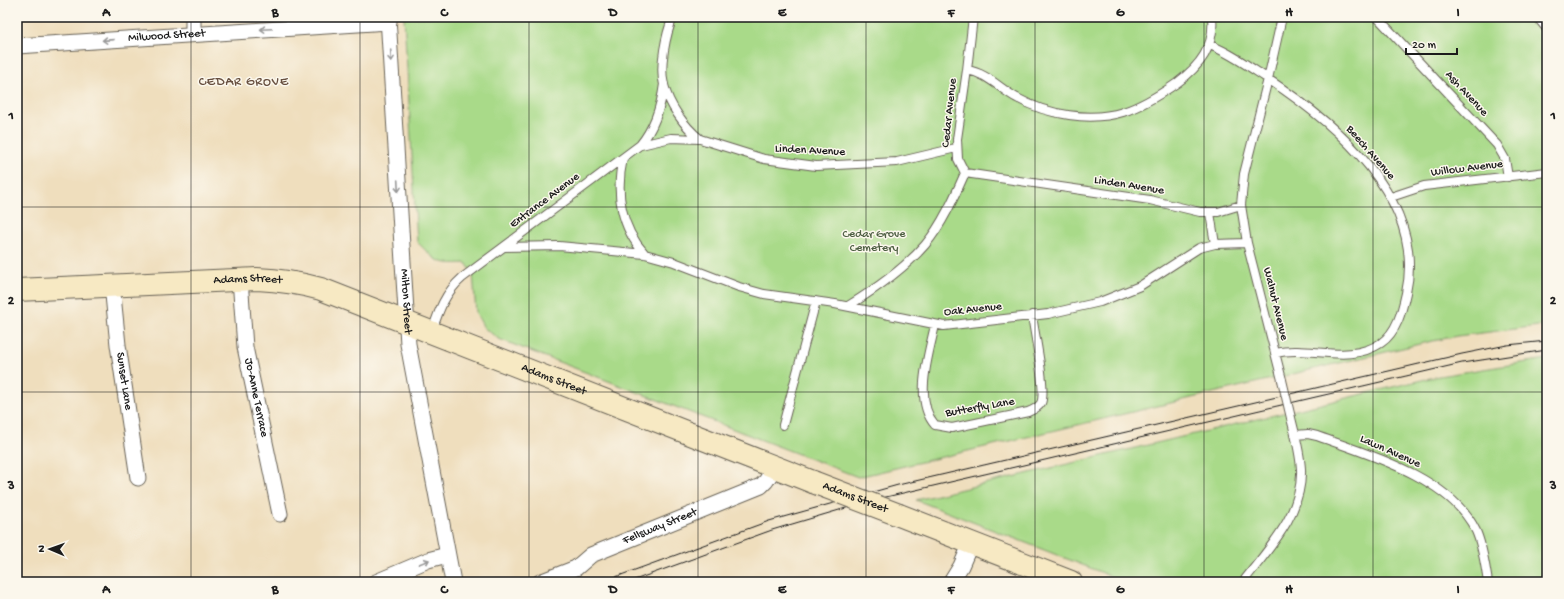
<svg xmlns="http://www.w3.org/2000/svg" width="1564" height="599" font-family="'Gochi Hand',sans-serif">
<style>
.green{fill:#a9da89;stroke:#627b52}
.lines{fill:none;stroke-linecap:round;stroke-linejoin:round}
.lane-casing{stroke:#666054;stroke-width:10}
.street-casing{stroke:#666054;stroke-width:17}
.secondary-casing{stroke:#666054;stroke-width:24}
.lane{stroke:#fff;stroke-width:8}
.street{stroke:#fff;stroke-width:15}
.secondary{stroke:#f7e9c3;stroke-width:22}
.tram{stroke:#1c1c1c;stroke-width:1}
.lane-bridge-casing{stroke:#666054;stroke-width:10;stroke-linecap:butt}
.secondary-bridge-casing{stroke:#666054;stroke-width:24;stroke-linecap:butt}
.lane-bridge{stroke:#fff;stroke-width:8}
.secondary-bridge{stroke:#f7e9c3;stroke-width:22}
.oneway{stroke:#999}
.grid{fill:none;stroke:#1c1c1c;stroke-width:1;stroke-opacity:0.55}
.labels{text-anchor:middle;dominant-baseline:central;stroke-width:3;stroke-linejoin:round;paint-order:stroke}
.street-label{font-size:12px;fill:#1c1c1c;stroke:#fbf7ec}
.park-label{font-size:12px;fill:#4d5e42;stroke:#fbf7ec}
.neighbourhood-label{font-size:13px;letter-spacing:1px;fill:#674f3f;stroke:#fbf7ec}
.neatline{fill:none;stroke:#1c1c1c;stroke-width:1.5}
.grid-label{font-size:13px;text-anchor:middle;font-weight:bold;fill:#1c1c1c}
</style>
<rect width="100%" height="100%" fill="#fbf7ec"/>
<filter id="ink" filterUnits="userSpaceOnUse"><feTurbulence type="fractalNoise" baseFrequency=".025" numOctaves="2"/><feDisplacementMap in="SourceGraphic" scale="8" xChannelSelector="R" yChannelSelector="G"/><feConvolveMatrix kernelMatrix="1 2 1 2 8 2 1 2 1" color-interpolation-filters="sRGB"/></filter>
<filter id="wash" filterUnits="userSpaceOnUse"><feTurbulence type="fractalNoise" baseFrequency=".012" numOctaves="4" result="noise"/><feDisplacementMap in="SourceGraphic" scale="16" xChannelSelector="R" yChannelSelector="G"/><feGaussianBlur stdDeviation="0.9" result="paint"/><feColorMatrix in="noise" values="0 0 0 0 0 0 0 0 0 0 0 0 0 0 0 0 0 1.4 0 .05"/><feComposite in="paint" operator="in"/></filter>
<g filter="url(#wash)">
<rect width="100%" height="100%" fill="#efdebd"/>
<path class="green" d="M404,17H1547V325L1457,336L1428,342L858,477L499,339L484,328L476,313L473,273L466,263C437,265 437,261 417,242Z
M1547,359V582H1126L916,500L1439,376Z"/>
</g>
<g filter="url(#ink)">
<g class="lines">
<g class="lane-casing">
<path id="lane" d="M673,17C666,34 659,66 664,85C669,105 684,126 700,139
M1377,17L1497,145L1505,159L1508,177
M1537,17L1547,29
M1210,45C1230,53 1247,65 1265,77C1334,122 1427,199 1406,293C1402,311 1397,332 1381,343C1348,365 1311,345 1275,353
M967,70C987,73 1000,89 1017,98C1047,115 1091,122 1123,112C1142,106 1161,94 1177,83C1200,66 1215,47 1212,17
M641,145L671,138L700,139L764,159L816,166L897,162L956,148
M623,158C615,193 621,228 645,254
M965,173L1150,200L1200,212H1218L1241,205
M1391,197L1424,186L1547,172
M1210,213L1215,244
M504,247L559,246L645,254L674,262L739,287L764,294L835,304L944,326L1048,314L1100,302L1140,286L1199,248L1215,244L1247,243
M848,306C874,290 905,268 925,245C942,225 954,198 965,173L958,159L957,139L967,70L973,17
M935,325C929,354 913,400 935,425L952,428L1028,412C1033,410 1038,408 1041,403C1047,392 1034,331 1032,315
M432,331C439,310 445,293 462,278L640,145C655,127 661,107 664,84
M1282,380L1247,243L1241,205L1244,174L1268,79L1282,17
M783,425L816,301
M1295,435L1308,434L1317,436C1368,454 1451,478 1476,531C1483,547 1485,565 1488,582
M1243,582C1268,549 1303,514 1301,469C1300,452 1295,434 1291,418"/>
</g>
<g class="street-casing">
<g id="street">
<path d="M193,17V34"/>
<path id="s1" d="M388,17L408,344L453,582"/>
<path id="s2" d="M17,46L389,22"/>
<path id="s3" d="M240,279L245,347L280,514"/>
<path id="s4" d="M112,285L118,345L138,478"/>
<path d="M376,582L428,560L447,555"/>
<path id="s5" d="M540,582L576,568L591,555L761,486L766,481L775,467"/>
<path d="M951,582L961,566L971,543"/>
</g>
</g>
<g class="secondary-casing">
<g id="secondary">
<path id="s6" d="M17,290L257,279C279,280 300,283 321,289L813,482"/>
<path d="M899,515L1071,582"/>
</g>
</g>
<use href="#lane" class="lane"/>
<use href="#street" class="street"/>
<use href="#secondary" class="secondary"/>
<path class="tram" d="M602,582L769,521L898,485L1462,354L1507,345L1547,341
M629,582L772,530L873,500L1462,363L1547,350"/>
<g class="lane-bridge-casing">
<path id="lane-bridge" d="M1282,380L1291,418"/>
</g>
<g class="secondary-bridge-casing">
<g id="secondary-bridge">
<path id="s7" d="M813,482L899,515"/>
</g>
</g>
<use href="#lane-bridge" class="lane-bridge"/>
<use href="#secondary-bridge" class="secondary-bridge"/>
</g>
<defs><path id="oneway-shaft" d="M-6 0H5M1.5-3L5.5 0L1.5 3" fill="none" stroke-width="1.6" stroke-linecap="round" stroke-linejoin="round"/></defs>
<g class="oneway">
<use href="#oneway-shaft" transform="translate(266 29) rotate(177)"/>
<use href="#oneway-shaft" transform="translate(108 40) rotate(176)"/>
<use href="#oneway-shaft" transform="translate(391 56) rotate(87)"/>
<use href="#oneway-shaft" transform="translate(398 186) rotate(87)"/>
<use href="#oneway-shaft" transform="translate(424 562) rotate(-22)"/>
</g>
</g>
<path class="grid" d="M191,17V582M360,17V582M529,17V582M698,17V582M866,17V582M1035,17V582M1204,17V582M1373,17V582M17,207H1547M17,392H1547"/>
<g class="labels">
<g class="street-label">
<text stroke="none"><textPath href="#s2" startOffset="150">Milwood Street</textPath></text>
<text transform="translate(1466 94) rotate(47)">Ash Avenue</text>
<text transform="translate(950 113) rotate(-84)">Cedar Avenue</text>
<text transform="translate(810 151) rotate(3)">Linden Avenue</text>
<text transform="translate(1370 153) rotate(49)">Beech Avenue</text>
<text transform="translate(1467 169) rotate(-7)">Willow Avenue</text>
<text transform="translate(1129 186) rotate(9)">Linden Avenue</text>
<text transform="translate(545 201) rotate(-37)">Entrance Avenue</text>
<text stroke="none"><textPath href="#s6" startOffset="231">Adams Street</textPath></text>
<text stroke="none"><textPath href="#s1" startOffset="285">Milton Street</textPath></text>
<text transform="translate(1275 304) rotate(76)">Walnut Avenue</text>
<text transform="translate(973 310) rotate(-6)">Oak Avenue</text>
<text stroke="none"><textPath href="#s6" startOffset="555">Adams Street</textPath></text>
<text stroke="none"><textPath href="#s4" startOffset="97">Sunset Lane</textPath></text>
<text stroke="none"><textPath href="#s3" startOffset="120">Jo-Anne Terrace</textPath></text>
<text transform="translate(980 408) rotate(-10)">Butterfly Lane</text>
<text transform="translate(1390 452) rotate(24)">Lawn Avenue</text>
<text stroke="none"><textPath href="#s7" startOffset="45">Adams Street</textPath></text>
<text stroke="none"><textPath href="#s5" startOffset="133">Fellsway Street</textPath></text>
</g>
<g class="park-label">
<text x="874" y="235">Cedar Grove<tspan x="874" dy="14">Cemetery</tspan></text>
</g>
<g class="neighbourhood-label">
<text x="244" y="82">CEDAR GROVE</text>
</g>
</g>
<rect width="1564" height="599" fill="none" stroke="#fbf7ec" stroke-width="44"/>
<g transform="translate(50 549) rotate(272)" stroke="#fbf7ec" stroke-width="3" paint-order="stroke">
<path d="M0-3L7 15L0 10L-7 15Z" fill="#1c1c1c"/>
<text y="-6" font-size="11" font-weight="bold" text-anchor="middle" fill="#1c1c1c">N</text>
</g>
<path d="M1406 48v6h51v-6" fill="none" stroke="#1c1c1c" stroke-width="2"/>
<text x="1412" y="48" font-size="12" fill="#1c1c1c" stroke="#fbf7ec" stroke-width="3" paint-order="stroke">20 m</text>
<rect x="22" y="22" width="1520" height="555" class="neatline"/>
<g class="grid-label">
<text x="106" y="16">A</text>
<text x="275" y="16">B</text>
<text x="444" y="16">C</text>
<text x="613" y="16">D</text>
<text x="782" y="16">E</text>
<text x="951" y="16">F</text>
<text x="1120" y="16">G</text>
<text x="1289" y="16">H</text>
<text x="1458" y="16">I</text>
<text x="11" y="119">1</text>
<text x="1553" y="119">1</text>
<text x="11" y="304">2</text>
<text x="1553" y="304">2</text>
<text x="11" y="489">3</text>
<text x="1553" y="489">3</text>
<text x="106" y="593">A</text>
<text x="275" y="593">B</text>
<text x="444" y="593">C</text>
<text x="613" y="593">D</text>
<text x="782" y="593">E</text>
<text x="951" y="593">F</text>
<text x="1120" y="593">G</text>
<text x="1289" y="593">H</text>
<text x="1458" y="593">I</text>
</g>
</svg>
